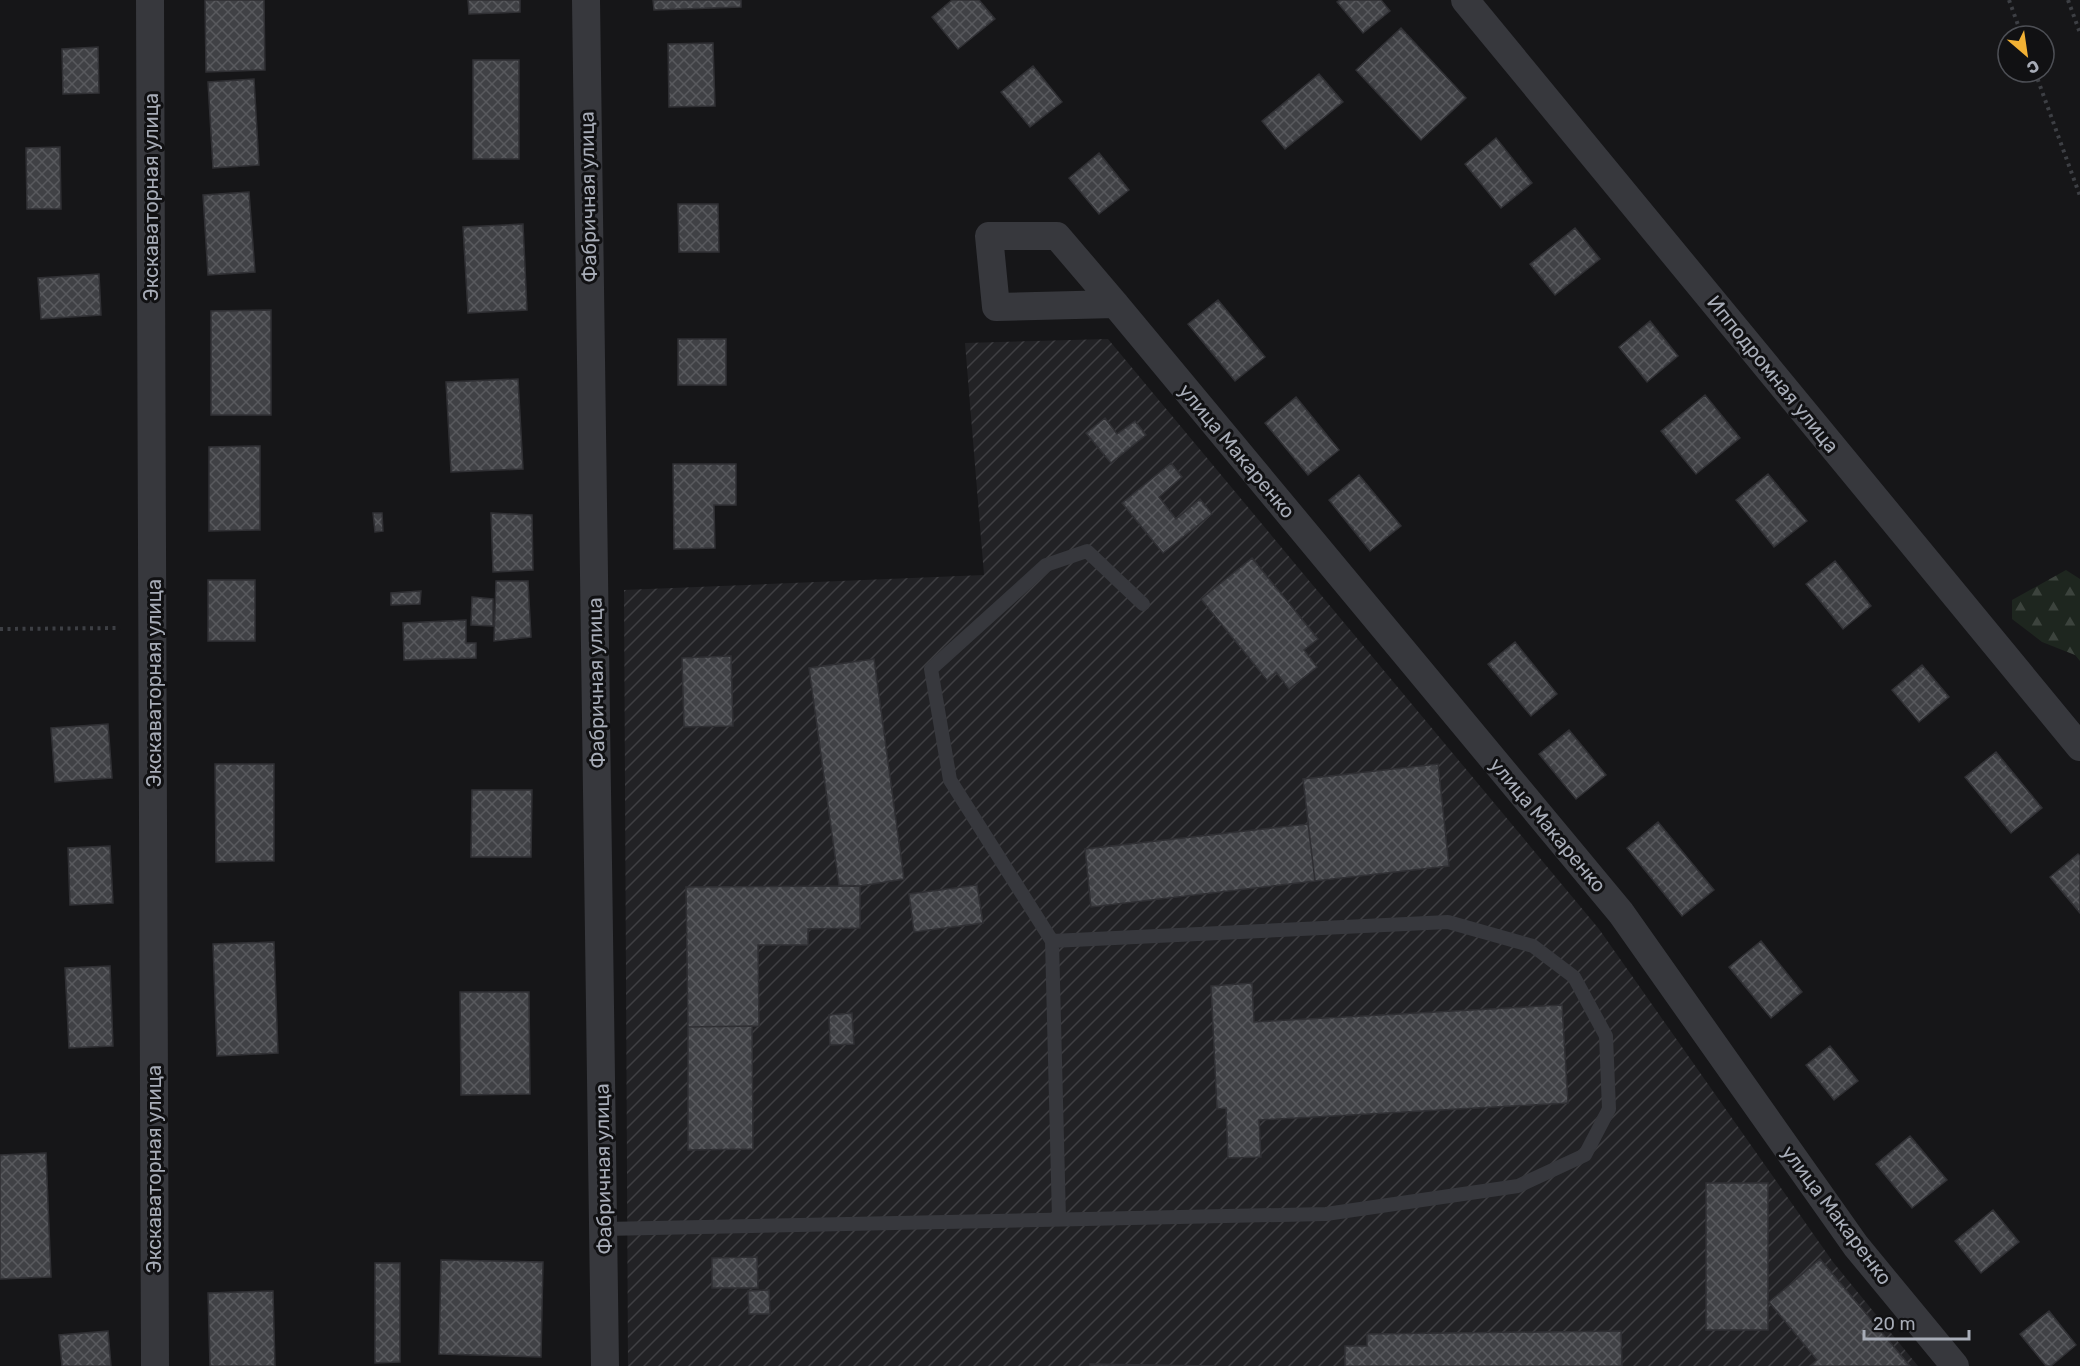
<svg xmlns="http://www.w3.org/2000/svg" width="2080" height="1366" font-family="Rubik,sans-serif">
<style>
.industrial{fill:url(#industrial-furrows)}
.forest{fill:url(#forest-firs)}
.building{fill:url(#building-cross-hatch);stroke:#303034;stroke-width:1.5}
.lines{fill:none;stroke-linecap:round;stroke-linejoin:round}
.path{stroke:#3d3f44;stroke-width:4;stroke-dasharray:3 4.5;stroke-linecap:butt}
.service{stroke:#37383d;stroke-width:14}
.minor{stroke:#37383d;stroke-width:28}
.labels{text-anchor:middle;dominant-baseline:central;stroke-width:6;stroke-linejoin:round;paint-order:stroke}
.street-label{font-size:20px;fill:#a8adb8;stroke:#111113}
</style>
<defs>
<pattern id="industrial-furrows" width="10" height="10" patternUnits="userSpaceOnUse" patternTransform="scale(1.5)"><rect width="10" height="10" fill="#222225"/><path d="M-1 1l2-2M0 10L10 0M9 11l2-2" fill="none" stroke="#3f3f43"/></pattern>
<pattern id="forest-firs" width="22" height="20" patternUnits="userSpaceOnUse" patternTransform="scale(1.5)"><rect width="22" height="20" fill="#1e261f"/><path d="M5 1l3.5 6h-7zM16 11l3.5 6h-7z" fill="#3c433d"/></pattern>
<pattern id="building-cross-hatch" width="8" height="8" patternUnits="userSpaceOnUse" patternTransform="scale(1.5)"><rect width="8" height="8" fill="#404145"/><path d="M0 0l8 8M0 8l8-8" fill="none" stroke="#595a5e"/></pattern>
</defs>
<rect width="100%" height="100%" fill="#161618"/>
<path class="industrial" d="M1108,339L1599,929L1833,1262L1918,1366H628L624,590L984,575L965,343Z"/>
<path class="forest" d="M2066,570L2080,579V661L2075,655L2042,642L2012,619V600Z"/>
<path class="building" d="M205,0H264L265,70L206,72Z
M468,0H520V12L469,14Z
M653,0H741V7L654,10Z
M952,0H979L995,19L958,49L932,17Z
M1340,0H1381L1390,11L1363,33L1337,2Z
M1401,28L1466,98L1421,140L1356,70Z
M713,43L715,106L669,107L668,44Z
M98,47L99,93L63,94L62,49Z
M473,60H519V159H473Z
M1033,66L1062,102L1030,127L1001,92Z
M1319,74L1343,102L1285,149L1262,121Z
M254,79L259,165L213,168L208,82Z
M1496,138L1532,183L1501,208L1465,164Z
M60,147L61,209H27L26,148Z
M1099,153L1129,190L1099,214L1069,178Z
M249,192L255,272L208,275L203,195Z
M678,204H718L719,252H679Z
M523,224L527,310L468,313L463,227Z
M1575,228L1600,259L1555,295L1530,264Z
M99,274L101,315L41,319L38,278Z
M1218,300L1265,357L1235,381L1188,324Z
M271,310V415H211V311Z
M1650,321L1678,356L1647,382L1619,347Z
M678,339H726V385H678Z
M518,379L523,469L451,472L446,382Z
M1705,395L1740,438L1696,474L1661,431Z
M1296,397L1339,450L1308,475L1265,423Z
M1105,418L1117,434L1135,421L1146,435L1111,463L1086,433Z
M260,446V530L209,531V447Z
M1171,463L1182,477L1159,497L1176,519L1200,499L1212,514L1163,553L1122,503Z
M673,464H736V505H714L715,548L674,549Z
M1768,474L1807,521L1774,547L1736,500Z
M1359,475L1401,526L1370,551L1329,500Z
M373,513H382L383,531L375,532Z
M491,513L532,515L533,570L493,572Z
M1252,558L1318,639L1304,650L1317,667L1289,689L1276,672L1267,680L1201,599Z
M1835,561L1871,606L1843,629L1806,584Z
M208,580H255V641H208Z
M496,581H528L531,637L494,641Z
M421,591L420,604L391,605V593Z
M472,597L493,599V626L471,625Z
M466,620V643H476V658L404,660L403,623Z
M1515,642L1557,694L1531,716L1488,664Z
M731,656L733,726L684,727L682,658Z
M874,659L904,879L860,886L839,885L809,668Z
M1922,665L1949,697L1919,722L1892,690Z
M108,724L112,778L55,782L51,728Z
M1569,730L1606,775L1576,799L1539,754Z
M1996,752L2042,808L2011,833L1965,777Z
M215,764H274V861L216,862Z
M1438,764L1449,866L1315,881L1303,779Z
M472,790H532L531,857H471Z
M1658,822L1714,890L1682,916L1627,848Z
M1308,824L1315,881L1091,907L1085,849Z
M110,846L113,903L70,905L68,848Z
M2078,854L2080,856V913L2050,877Z
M977,885L983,923L914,932L909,894Z
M860,886V928L808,929V945H758L759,1026L688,1027L686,887Z
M1761,941L1802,992L1771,1018L1729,967Z
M274,942L278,1053L217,1056L213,944Z
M110,966L113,1046L69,1048L65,968Z
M1252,983L1254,1022L1562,1005L1568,1103L1259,1120L1261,1157L1228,1158L1226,1108L1217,1109L1211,986Z
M460,992H529L530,1094L461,1095Z
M852,1013L854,1044L830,1045L829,1015Z
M752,1026L753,1149L688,1150V1027Z
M1830,1046L1858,1081L1834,1100L1806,1065Z
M1910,1136L1947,1180L1912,1208L1876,1164Z
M46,1153L51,1277L0,1279V1155Z
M1706,1183H1768V1330H1706Z
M1993,1210L2019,1242L1981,1273L1955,1241Z
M757,1257L758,1288H712V1258Z
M1820,1259L1910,1366H1810L1817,1360L1769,1302Z
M441,1260L543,1262L541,1357L439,1354Z
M375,1263H400V1362L375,1363Z
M769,1290L770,1314H749L748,1291Z
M273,1291L275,1366H210L208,1293Z
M2049,1311L2076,1345L2051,1366H2046L2020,1334Z
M108,1331L111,1366H62L59,1335Z
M1621,1331L1622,1366H1345V1346H1367V1334Z
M1090,1364L1215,1366H1090Z"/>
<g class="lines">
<path class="path" d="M2009,0L2022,36
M2068,0L2080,33
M2035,72L2080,196
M0,629L120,628"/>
<path class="service" d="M1059,1219L1052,941L950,780L931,669L1046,565L1087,551L1143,604
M604,1229L1326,1214L1518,1186L1585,1155L1609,1109L1606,1036L1574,977L1533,946L1448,922L1052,941"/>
<path class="minor" d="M150,0L155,1366
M586,0L605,1366
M1465,0L2080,747
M1115,304L996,307L989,236H1057L1115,304L1621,913L1856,1246L1955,1366"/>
</g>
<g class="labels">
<g class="street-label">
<text transform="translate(151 197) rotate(-90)">Экскаваторная улица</text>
<text transform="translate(588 197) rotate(-91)">Фабричная улица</text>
<text transform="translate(1773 374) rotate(51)">Ипподромная улица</text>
<text transform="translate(1237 451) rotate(50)">улица Макаренко</text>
<text transform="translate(154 683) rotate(-90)">Экскаваторная улица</text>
<text transform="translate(596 683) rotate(-91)">Фабричная улица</text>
<text transform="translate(1548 825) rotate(50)">улица Макаренко</text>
<text transform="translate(154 1169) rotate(-90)">Экскаваторная улица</text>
<text transform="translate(603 1169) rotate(-91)">Фабричная улица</text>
<text transform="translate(1837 1215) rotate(53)">улица Макаренко</text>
</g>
</g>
<g transform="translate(2026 54) rotate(151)"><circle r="28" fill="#111113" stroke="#4d4f55" stroke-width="1.5"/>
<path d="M0-4.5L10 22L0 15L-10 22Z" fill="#f2b134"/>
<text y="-9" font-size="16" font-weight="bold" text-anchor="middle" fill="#a8adb8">С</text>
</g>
<path d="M1864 1330v9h105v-9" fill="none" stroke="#a8adb8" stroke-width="3"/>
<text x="1873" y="1330" font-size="18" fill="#a8adb8" stroke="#111113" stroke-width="4.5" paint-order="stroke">20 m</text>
</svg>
